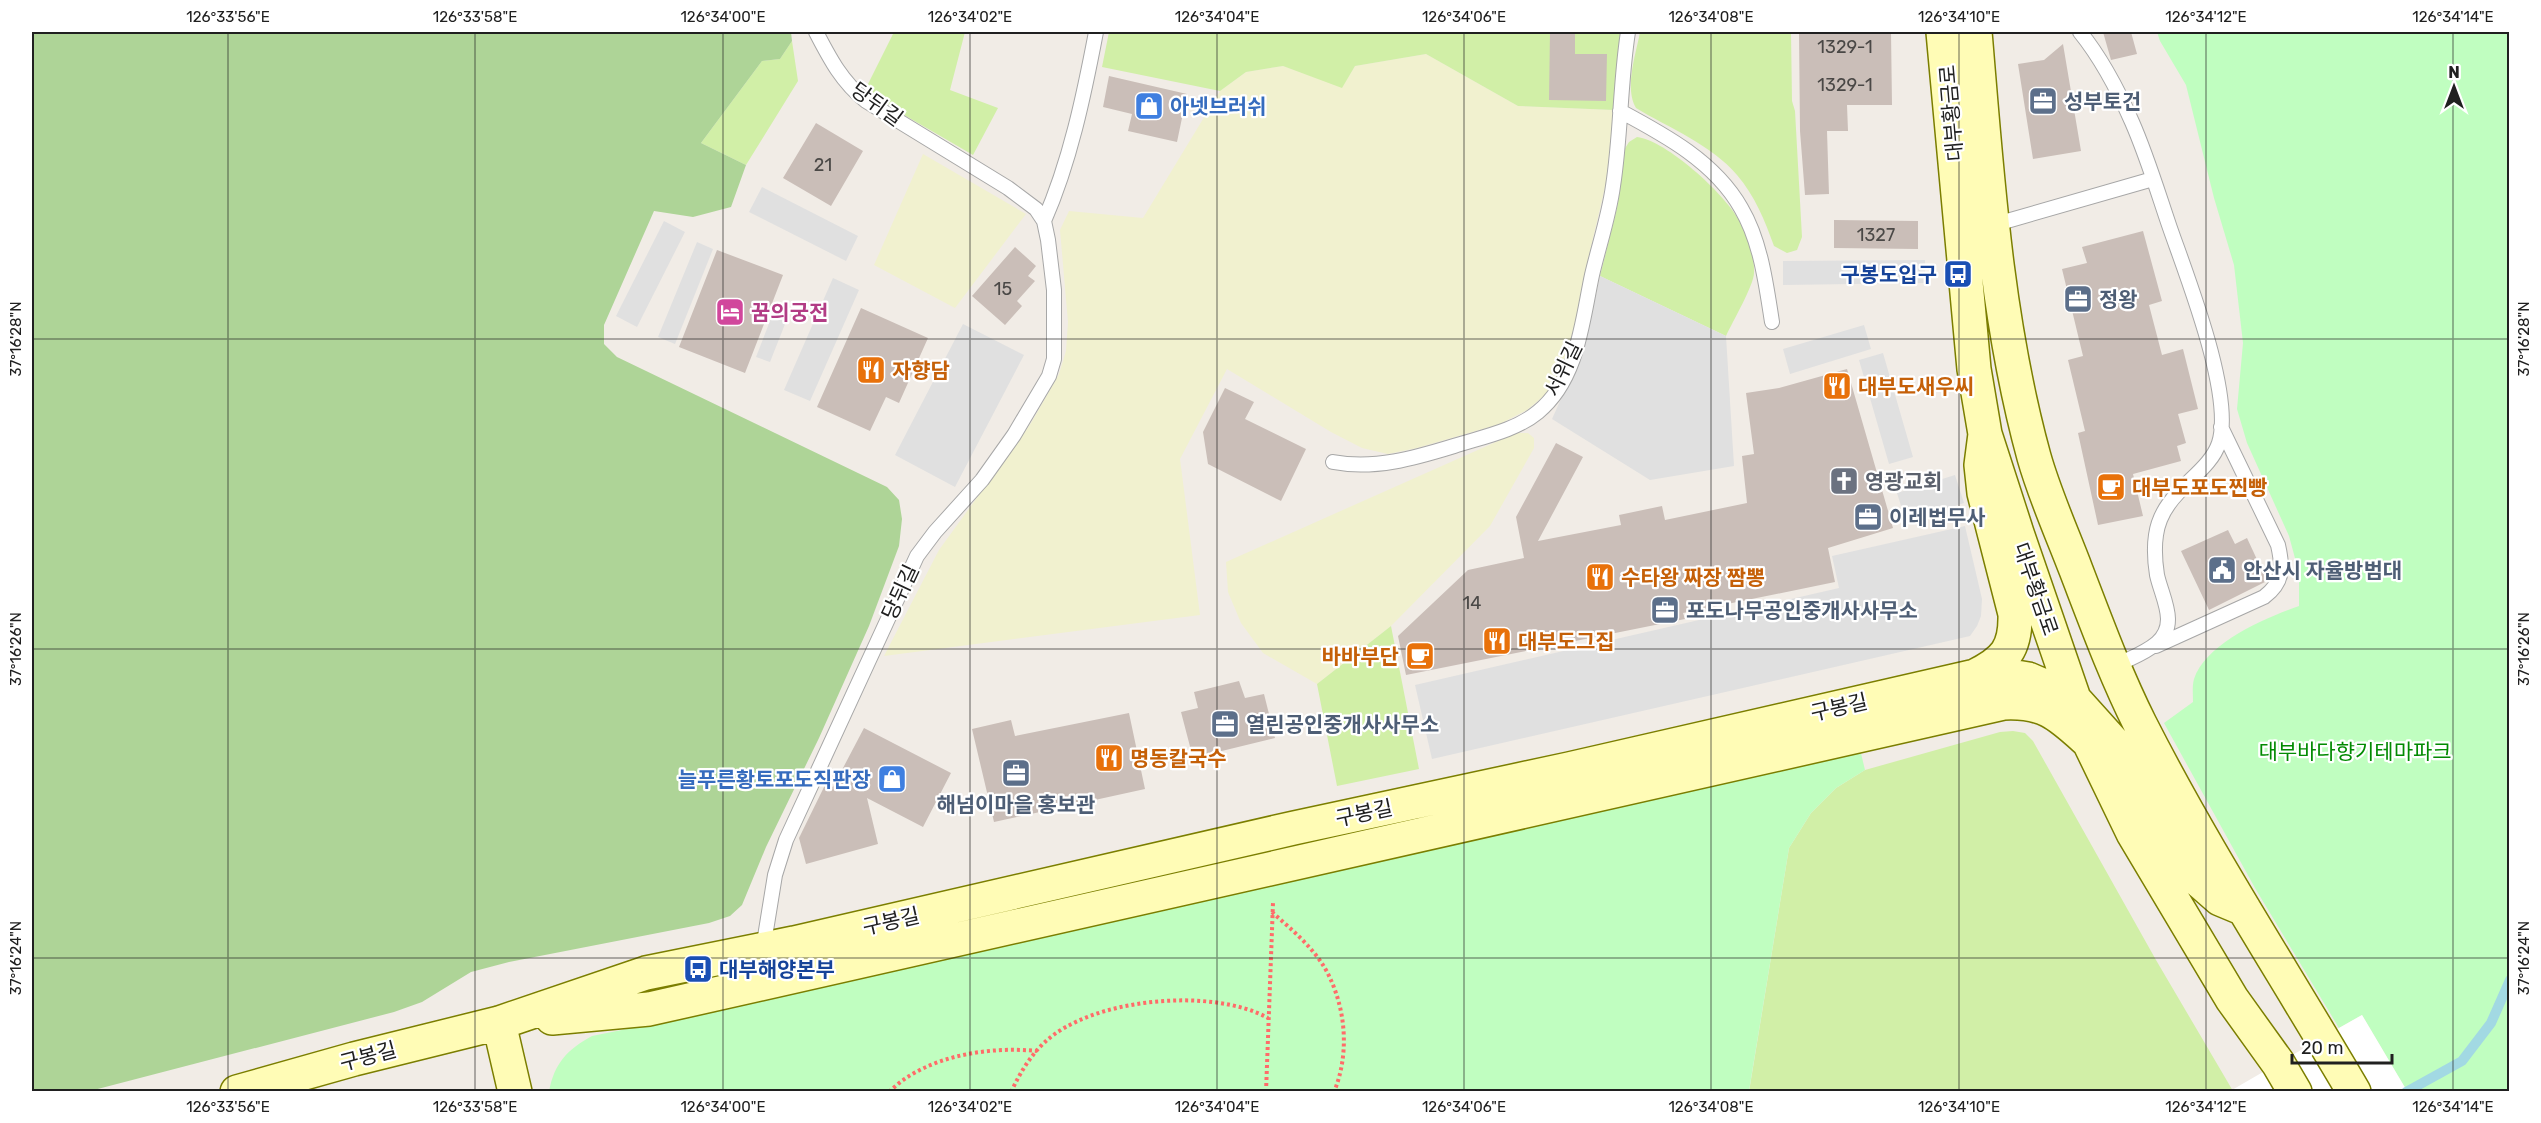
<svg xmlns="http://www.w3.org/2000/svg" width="2541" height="1123" font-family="Rubik,'Noto Sans KR',sans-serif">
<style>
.farmland{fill:#f1f1cf}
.grass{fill:#d1efa7}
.forest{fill:#aed497}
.park{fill:#c0fec0}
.parking{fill:#e0e0e0}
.pier{fill:#fff}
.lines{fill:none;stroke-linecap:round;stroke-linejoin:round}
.stream{stroke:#a2d9e3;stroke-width:10}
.building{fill:#cabeb8}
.lane-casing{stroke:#a7a7a7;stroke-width:16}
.secondary-casing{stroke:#7b7e00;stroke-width:36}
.path{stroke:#ff6c69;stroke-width:4;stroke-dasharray:3 3;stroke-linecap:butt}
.lane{stroke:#fff;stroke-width:14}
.secondary{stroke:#fffcb6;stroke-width:33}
.ticks{fill:none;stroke:#202020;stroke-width:1.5;stroke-opacity:0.45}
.labels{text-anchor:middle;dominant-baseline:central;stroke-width:4.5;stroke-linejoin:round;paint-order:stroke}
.number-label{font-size:18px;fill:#4a4846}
.service-label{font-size:21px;font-weight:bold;fill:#4e5e75;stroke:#fff;text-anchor:start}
.street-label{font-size:21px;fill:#202020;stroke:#fff}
.shop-label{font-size:21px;font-weight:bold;fill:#366cbe;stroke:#fff;text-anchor:start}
.transit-label{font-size:21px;font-weight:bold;fill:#164399;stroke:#fff;text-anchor:end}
.hotel-label{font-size:21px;font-weight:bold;fill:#b23c85;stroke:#fff;text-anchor:start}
.food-label{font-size:21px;font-weight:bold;fill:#c56008;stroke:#fff;text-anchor:start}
.worship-label{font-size:21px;font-weight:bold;fill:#5b616d;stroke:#fff;text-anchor:start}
.park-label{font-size:21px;fill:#028a02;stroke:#fff}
.neatline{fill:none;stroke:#202020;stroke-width:2}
.ticks-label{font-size:15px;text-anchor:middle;fill:#202020}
</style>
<rect width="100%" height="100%" fill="#f1ece6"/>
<path class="farmland" d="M1426,54L1518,106L1614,110L1606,183L1584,277L1577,321L1569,350L1558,376L1545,395L1527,410L1500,424L1417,448L1388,454L1362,448L1331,432L1227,369L1180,459L1200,615L884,656L939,550L1031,423L1059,374L1066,351L1068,322L1060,230L1069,211L1143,218L1220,91L1246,72L1283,66L1342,87L1355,66Z
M923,154L1026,214L955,308L874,265Z
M1516,433H1528L1534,438V448L1490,526L1391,626L1317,684L1263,653L1241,623L1228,592L1226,562Z"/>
<path class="grass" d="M894,32H965L950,90L998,108L973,155L899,112L866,88Z
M1109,32H1622L1614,110L1518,106L1426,54L1355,66L1342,88L1283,66L1246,72L1220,91L1102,67Z
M1640,32H1791L1792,101L1795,111L1802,237L1797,250L1787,253L1774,246C1765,221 1755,196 1737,175C1712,145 1669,128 1636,108C1624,88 1636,54 1640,32Z
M792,41L798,81L746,165L701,143L762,61L780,59Z
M1637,137C1667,141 1724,193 1739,220C1747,235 1755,256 1754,273C1754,285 1732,323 1726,336L1600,276L1617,208L1624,150L1629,142Z
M1391,626L1419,769L1337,786L1317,684Z
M2013,731L2025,733L2033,741L2156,960L2233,1091L1749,1092L1789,848L1811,813L1836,788L1865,770L2000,732Z"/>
<path class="forest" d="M32,32H791L792,41L780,59L762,61L701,143L746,165L731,207L693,217L654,211L604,325V344L617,357L887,487L899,500L902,519L899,546L869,626L819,738L766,847L742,905L730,916L709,923L509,962L471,972L422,1002L394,1012L90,1091H32Z"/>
<path class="park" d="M2157,32H2509V1091H2407L2362,1015L2339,1028L2255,888L2164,723L2193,702C2193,695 2192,686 2194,679C2206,643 2265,618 2299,606V573L2289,536L2247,443L2237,409L2243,343L2234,265L2214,198L2186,85L2160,41Z
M1860,749L1865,770L1836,788L1811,813L1789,848L1749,1091L549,1092C554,1063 568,1049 592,1036L745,1005Z"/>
<path class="parking" d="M762,187L858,236L846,261L749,212Z
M664,221L685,232L637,327L616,316Z
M697,242L713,249L675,344L658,337Z
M1925,260V283L1783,285V261Z
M1600,276L1726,336L1734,466L1650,480L1552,419L1585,345Z
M833,278L859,290L810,401L784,390Z
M777,303L791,309L770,362L756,357Z
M963,324L1024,355L955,487L895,455Z
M1864,325L1871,349L1790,374L1783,349Z
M1883,353L1913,457L1889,464L1859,360Z
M1955,475L1964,503L1906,522L1897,493Z
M1965,526L1982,599L1981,616L1977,626L1970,636L1432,759L1415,685L1839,588L1832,556Z"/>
<path class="pier" d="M2362,1015L2407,1091L2232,1090L2339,1028Z"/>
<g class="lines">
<path class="stream" d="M2406,1092L2462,1061L2491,1023L2510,980"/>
</g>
<path class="building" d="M1550,32H1575V54H1607L1606,101L1549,100Z
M1799,32H1891L1892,105H1847L1848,131H1827L1829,194L1805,195L1800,131Z
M2103,32H2131L2137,54L2111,60Z
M2063,44L2081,151L2033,159L2018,64L2044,60Z
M1109,76L1187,94L1177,142L1128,131L1132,114L1103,107Z
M816,123L863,151L831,206L783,178Z
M1834,220L1918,221V249L1834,248Z
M2143,231L2162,301L2149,305L2162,355L2183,349L2198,409L2178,414L2186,443L2177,446L2181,461L2133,474L2143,516L2098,525L2078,433L2085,431L2068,360L2083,356L2062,269L2087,263L2082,247Z
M1015,247L1036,266L1028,276L1035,281L1017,301L1022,306L1005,325L972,296Z
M717,250L783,275L745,373L679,347Z
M861,308L928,338L899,403L886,397L870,431L817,407Z
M1847,369L1893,528L1828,548L1835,582L1683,613L1685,619L1406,675L1398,636L1468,570L1524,558L1516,517L1556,443L1583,457L1538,541L1621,525L1619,515L1662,506L1665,520L1747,503L1742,456L1754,454L1746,393L1779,388Z
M1225,388L1254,402L1245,419L1306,449L1281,501L1208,464L1203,432Z
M2228,530L2235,544L2247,538L2267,581L2209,610L2181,551Z
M1239,681L1245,698L1264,694L1275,738L1193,758L1181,712L1198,708L1194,692Z
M1129,713L1145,789L994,822L972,729L1011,720L1015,736Z
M864,728L951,773L923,827L867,798L878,844L806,864L799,838L826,783L833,787Z"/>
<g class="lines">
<g class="lane-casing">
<path id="lane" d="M2080,32C2101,58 2118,90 2132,122C2147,156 2158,193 2170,228C2187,277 2234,395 2219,443C2208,476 2162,491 2156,535C2154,548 2155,562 2157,575C2162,598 2179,624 2157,643C2144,654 2128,659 2113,667
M1620,111C1665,135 1715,162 1741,208C1761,242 1766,284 1772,322
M1044,221C1070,162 1084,95 1096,32
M1993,225L2153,179
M1333,462C1374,470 1415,458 1454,446C1482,437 1515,431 1538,412C1578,379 1582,322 1592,275C1599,245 1609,216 1613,186C1621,135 1620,83 1628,32
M2156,646L2264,597C2284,582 2283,567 2278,545L2221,427
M763,949L775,875L786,840L917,556L935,532L982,480L1014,435L1049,376L1054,359V290L1048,240L1044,221L1036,209L1008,188L866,101C842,82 830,59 816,32"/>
</g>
<g class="secondary-casing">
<path id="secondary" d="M1943,32L1974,369L1985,434L2017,533L2089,742L2133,833L2232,999L2278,1063L2295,1092
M1975,32C1987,174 1996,319 2034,457C2045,496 2062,533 2076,570C2096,622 2115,674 2140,724C2204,850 2282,969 2354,1092
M1975,676L2004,675L2028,679L2074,699L2119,749L2196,878L2220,899L2244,909
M552,1018L649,1009L2004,703C2046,701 2059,715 2089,742
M499,1023L515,1092
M237,1092L354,1059L499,1023L646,973L794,943L1294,828L1569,769L1975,676C2005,661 2016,649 2015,614L1984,493L1981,465L1985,434"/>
</g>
<path class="path" d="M1272,912C1291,929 1313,947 1326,970C1346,1007 1350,1053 1334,1092
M889,1092C925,1056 988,1046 1037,1051
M1011,1092C1020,1073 1030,1056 1045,1042C1092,998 1212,987 1268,1018
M1266,1092L1273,903"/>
<use href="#lane" class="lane"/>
<use href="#secondary" class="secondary"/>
</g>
<path class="ticks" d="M228,32V1092M475,32V1092M723,32V1092M970,32V1092M1217,32V1092M1464,32V1092M1711,32V1092M1959,32V1092M2206,32V1092M2453,32V1092M32,339H2510M32,649H2510M32,958H2510"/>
<defs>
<g id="office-square" transform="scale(1.5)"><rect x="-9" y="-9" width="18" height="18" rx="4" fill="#5c6f8a" stroke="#fff"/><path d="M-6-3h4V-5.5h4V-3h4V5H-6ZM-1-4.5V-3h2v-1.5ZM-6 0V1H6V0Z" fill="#fff"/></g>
<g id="shop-square" transform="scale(1.5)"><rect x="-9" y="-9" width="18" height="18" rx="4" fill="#3f7fe0" stroke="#fff"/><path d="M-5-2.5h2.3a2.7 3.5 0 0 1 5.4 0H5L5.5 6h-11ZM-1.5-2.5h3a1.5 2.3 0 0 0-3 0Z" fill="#fff"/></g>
<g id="bus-square" transform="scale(1.5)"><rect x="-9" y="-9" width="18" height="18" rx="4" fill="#1a4fb4" stroke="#fff"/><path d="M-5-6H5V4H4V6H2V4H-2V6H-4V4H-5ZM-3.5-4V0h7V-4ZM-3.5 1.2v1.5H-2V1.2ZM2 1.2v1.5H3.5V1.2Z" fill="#fff"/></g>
<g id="hotel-square" transform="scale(1.5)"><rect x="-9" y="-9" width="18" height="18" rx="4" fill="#d1479c" stroke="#fff"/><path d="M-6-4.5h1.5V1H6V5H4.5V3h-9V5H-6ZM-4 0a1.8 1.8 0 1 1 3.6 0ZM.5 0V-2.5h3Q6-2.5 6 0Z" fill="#fff"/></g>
<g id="restaurant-square" transform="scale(1.5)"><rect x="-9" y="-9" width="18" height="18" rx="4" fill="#e8710a" stroke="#fff"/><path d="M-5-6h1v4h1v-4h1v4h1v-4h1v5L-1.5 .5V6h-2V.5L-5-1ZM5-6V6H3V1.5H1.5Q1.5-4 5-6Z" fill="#fff"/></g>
<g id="church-square" transform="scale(1.5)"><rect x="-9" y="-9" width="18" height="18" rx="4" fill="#6b7280" stroke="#fff"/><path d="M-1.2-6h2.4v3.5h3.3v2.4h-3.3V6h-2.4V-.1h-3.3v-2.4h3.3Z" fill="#fff"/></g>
<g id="cafe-square" transform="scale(1.5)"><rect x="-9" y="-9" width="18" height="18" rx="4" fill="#e8710a" stroke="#fff"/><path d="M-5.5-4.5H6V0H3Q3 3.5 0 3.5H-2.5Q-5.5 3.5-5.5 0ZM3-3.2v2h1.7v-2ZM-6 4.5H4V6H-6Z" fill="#fff"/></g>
<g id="civic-square" transform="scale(1.5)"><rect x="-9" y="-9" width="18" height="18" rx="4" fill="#5c6f8a" stroke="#fff"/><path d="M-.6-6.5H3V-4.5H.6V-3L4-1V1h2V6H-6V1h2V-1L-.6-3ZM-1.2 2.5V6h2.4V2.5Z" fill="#fff"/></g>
</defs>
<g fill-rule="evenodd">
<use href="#office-square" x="2043" y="101"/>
<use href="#shop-square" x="1149" y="106"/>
<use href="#bus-square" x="1958" y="274"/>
<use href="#office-square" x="2078" y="299"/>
<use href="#hotel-square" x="730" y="312"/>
<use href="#restaurant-square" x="871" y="370"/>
<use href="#restaurant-square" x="1837" y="386"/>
<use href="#church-square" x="1844" y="481"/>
<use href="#cafe-square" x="2111" y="487"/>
<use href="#office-square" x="1868" y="517"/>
<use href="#civic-square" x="2222" y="570"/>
<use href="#restaurant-square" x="1600" y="577"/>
<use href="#office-square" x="1665" y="610"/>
<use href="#restaurant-square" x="1497" y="641"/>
<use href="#cafe-square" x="1420" y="656"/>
<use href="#office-square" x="1225" y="724"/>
<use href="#restaurant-square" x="1109" y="758"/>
<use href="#office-square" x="1016" y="773"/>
<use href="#shop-square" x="892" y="779"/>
<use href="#bus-square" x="698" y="969"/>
</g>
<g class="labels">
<g class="number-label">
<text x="1845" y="47">1329-1</text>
<text x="1845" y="85">1329-1</text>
<text x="823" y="165">21</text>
<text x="1876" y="235">1327</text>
<text x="1003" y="289">15</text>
<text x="1472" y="603">14</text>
</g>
<g class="service-label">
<text x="2064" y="101">성부토건</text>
<text x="2099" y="299">정왕</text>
<text x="1889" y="517">이레법무사</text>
<text x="2243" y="570">안산시 자율방범대</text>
<text x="1686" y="610">포도나무공인중개사사무소</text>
<text x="1246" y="724">열린공인중개사사무소</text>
<text x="1016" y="804" text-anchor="middle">해넘이마을 홍보관</text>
</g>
<g class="street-label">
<text transform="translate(877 104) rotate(36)">당뒤길</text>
<text transform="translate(1951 113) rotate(-95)">대부황금로</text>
<text transform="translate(1563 369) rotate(-64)">서위길</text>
<text transform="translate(2036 589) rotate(71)">대부황금로</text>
<text transform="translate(900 592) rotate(-65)">당뒤길</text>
<text transform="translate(1839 707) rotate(-13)">구봉길</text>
<text transform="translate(1364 813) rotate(-12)">구봉길</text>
<text transform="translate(891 921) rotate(-13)">구봉길</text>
<text transform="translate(368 1056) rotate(-15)">구봉길</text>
</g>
<g class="shop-label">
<text x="1170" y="106">아넷브러쉬</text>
<text x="871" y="779" text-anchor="end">늘푸른황토포도직판장</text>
</g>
<g class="transit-label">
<text x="1937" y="274">구봉도입구</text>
<text x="719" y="969" text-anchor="start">대부해양본부</text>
</g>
<g class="hotel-label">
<text x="751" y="312">꿈의궁전</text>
</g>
<g class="food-label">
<text x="892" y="370">자향담</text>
<text x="1858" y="386">대부도새우씨</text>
<text x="2132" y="487">대부도포도찐빵</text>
<text x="1621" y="577">수타왕 짜장 짬뽕</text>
<text x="1518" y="641">대부도그집</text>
<text x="1399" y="656" text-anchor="end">바바부단</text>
<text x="1130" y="758">명동칼국수</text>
</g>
<g class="worship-label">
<text x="1865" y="481">영광교회</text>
</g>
<g class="park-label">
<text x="2355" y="751">대부바다향기테마파크</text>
</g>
</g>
<rect width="2541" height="1123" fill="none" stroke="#ffffff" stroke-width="66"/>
<g transform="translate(2454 87)" stroke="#ffffff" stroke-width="4.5" paint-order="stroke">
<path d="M0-4.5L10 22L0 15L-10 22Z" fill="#202020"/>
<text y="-9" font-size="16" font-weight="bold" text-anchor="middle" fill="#202020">N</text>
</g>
<path d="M2292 1054v9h100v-9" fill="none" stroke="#202020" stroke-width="3"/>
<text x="2301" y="1054" font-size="18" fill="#202020" stroke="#ffffff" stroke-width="4.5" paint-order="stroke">20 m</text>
<rect x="33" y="33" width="2475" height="1057" class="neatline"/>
<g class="ticks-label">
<text x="228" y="22">126°33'56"E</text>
<text x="475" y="22">126°33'58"E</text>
<text x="723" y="22">126°34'00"E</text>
<text x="970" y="22">126°34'02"E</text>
<text x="1217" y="22">126°34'04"E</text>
<text x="1464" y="22">126°34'06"E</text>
<text x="1711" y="22">126°34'08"E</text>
<text x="1959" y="22">126°34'10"E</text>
<text x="2206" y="22">126°34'12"E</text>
<text x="2453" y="22">126°34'14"E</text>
<text transform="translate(16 339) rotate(-90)" y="5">37°16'28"N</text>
<text transform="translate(2524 339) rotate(-90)" y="5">37°16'28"N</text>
<text transform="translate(16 649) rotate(-90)" y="5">37°16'26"N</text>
<text transform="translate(2524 649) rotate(-90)" y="5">37°16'26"N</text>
<text transform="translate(16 958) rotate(-90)" y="5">37°16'24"N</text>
<text transform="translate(2524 958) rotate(-90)" y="5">37°16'24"N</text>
<text x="228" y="1112">126°33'56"E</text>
<text x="475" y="1112">126°33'58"E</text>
<text x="723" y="1112">126°34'00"E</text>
<text x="970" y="1112">126°34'02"E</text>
<text x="1217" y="1112">126°34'04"E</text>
<text x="1464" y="1112">126°34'06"E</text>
<text x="1711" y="1112">126°34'08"E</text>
<text x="1959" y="1112">126°34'10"E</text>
<text x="2206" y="1112">126°34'12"E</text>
<text x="2453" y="1112">126°34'14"E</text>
</g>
</svg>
